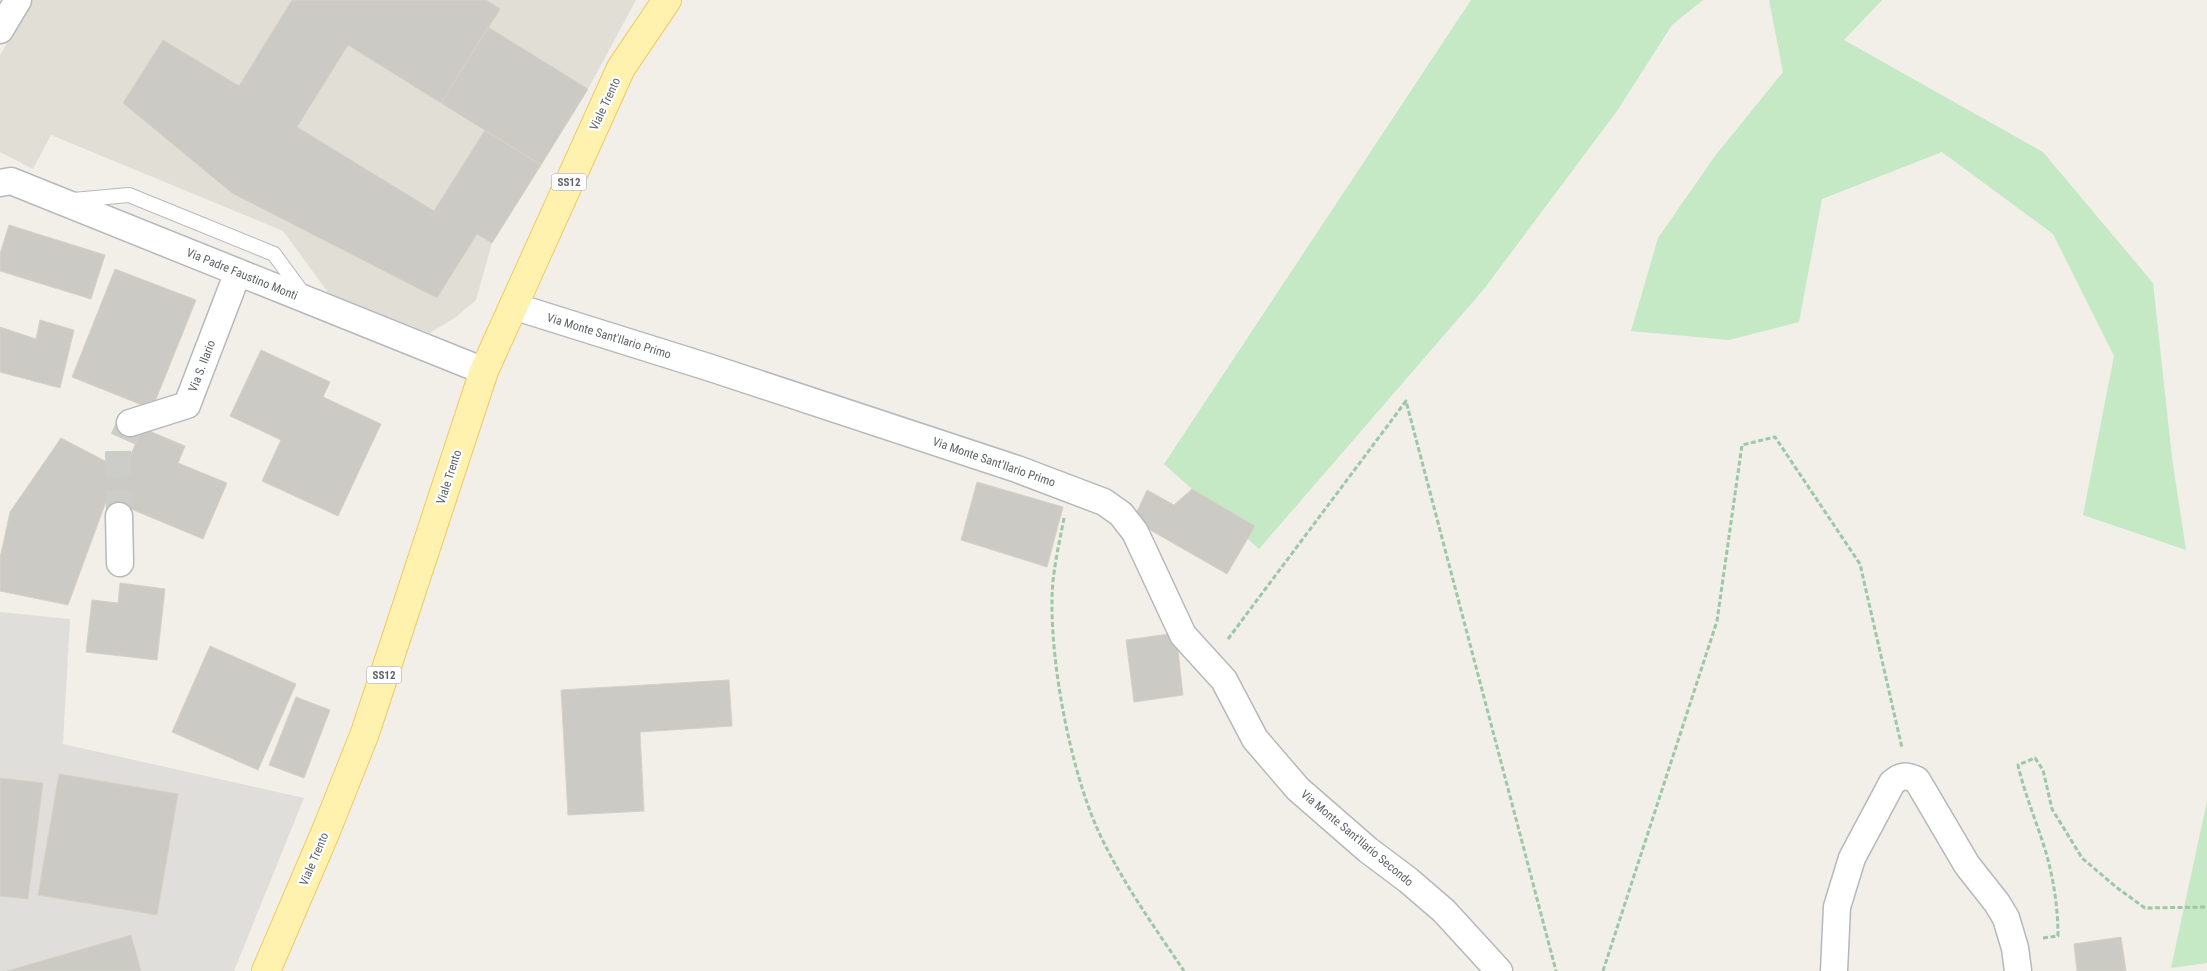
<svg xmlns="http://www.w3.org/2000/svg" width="2207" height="971" font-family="'Roboto Condensed',sans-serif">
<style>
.industrial{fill:#e0deda}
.education{fill:#e1ded6}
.green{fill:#c5e8c5}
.building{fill:#cccac5;stroke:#d6d1c6}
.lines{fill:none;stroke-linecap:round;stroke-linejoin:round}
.street-tunnel{stroke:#ccccc8;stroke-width:26;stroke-dasharray:26 13;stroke-linecap:butt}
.lane-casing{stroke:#b5b8bc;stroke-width:16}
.street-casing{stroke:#b5b8bc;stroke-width:29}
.primary-casing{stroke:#f2c960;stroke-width:30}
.path{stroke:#9cc7a9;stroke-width:3;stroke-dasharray:5 2.5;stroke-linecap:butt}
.lane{stroke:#fff;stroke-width:14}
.street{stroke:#fff;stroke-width:26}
.primary{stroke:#fff2af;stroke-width:28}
.labels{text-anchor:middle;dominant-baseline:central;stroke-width:4.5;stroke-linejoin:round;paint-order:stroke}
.shield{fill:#fff;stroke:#8f9295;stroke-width:1}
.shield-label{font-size:11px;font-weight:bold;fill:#5f6368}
.street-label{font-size:12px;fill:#5f6368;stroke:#fff}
</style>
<rect width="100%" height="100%" fill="#f1efe8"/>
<path class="industrial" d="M0,612L70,619L63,744L304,798L234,971H0Z"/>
<path class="education" d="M33,0H636L588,89L492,243L476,300L456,317L430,333L330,295L283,231L51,135L33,169L0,152V55Z"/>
<path class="green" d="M1471,0H1703L1672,25L1617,111L1484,289L1259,549L1164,464Z
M1769,0H1882L1844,40L2043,152L2153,283L2172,458L2186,550L2083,515L2114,356L2053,234L1942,152L1822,199L1799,322L1729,340L1631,331L1658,238L1715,156L1783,72Z
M2207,801V963L2171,968Z"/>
<path class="building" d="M292,0H486L500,9L441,103L348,45L297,127L434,211L485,130L541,165L492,243L477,234L437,298L232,193L123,103L163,40L239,86Z
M488,27L588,89L541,165L441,103Z
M9,225L105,255L91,299L0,271V254Z
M115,269L196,300L152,409L72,377Z
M40,320L74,330L60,388L0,372V327L36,339Z
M261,350L330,382L323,397L381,424L338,516L262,481L281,440L230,416Z
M142,428L185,446L178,463L227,483L203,539L107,499L68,605L0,591V558L10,512L61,438L124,471Z
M977,482L1063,507L1047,567L961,540Z
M1192,489L1255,526L1227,574L1133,520L1147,490L1174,505Z
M120,583L165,589L157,660L86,652L92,600L118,603Z
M1176,633L1183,695L1134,702L1126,640Z
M210,646L296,684L258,770L172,732Z
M729,680L732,726L640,732L644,811L568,815L561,690Z
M296,697L330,710L304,778L269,765Z
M59,774L178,794L157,915L38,895Z
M0,778L43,783L28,899L0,896Z
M131,935L141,971H7Z
M2121,937L2126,971H2077L2074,944Z"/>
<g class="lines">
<path class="street-tunnel" d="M119,516L118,450L130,423"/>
<g class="lane-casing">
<path id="lane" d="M73,200L129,195L274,254L304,295"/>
</g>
<g class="street-casing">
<path id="street" d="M0,30L18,0
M0,183L11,181L484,371
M513,306L711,368L1017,469L1104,502L1121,514L1135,532L1183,635L1224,680L1255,739L1298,789L1368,850L1408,880L1444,911L1499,971
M130,423L187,405L238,272
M119,516L120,563
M1834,971L1837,907L1852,858L1892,783C1901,775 1906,775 1917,780L1967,865L1997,903L2006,918L2015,948L2018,971"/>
</g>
<g class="primary-casing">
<path id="primary" d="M266,971L326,831L365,733L484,371L621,68L667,0"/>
</g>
<path class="path" d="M1064,518C1059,545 1052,573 1052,600C1051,666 1070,765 1096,826C1118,876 1153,925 1184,971
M1228,639L1406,401L1556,971
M2043,938L2058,936C2058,909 2054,882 2047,856C2038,825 2025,796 2018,765L2035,758L2043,770L2052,809L2082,858L2116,887L2145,908L2207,907
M1603,971L1717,621L1742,445L1775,437L1860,564L1902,748"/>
<use href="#lane" class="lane"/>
<use href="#street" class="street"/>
<use href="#primary" class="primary"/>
</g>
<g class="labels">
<g class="shield">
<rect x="551.5" y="173.5" width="35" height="17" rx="4"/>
<rect x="366.5" y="666.5" width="35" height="17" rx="4"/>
</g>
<g class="shield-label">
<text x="569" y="182">SS12</text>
<text x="384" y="675">SS12</text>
</g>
<g class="street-label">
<text transform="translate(605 104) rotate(-65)">Viale Trento</text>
<text transform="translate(242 274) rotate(22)">Via Padre Faustino Monti</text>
<text transform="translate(609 336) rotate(17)">Via Monte Sant'Ilario Primo</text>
<text transform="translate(202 366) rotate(-69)">Via S. Ilario</text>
<text transform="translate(994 462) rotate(19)">Via Monte Sant'Ilario Primo</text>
<text transform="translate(449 477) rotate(-72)">Viale Trento</text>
<text transform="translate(1357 838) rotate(40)">Via Monte Sant'Ilario Secondo</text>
<text transform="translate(314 859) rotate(-67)">Viale Trento</text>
</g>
</g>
</svg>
